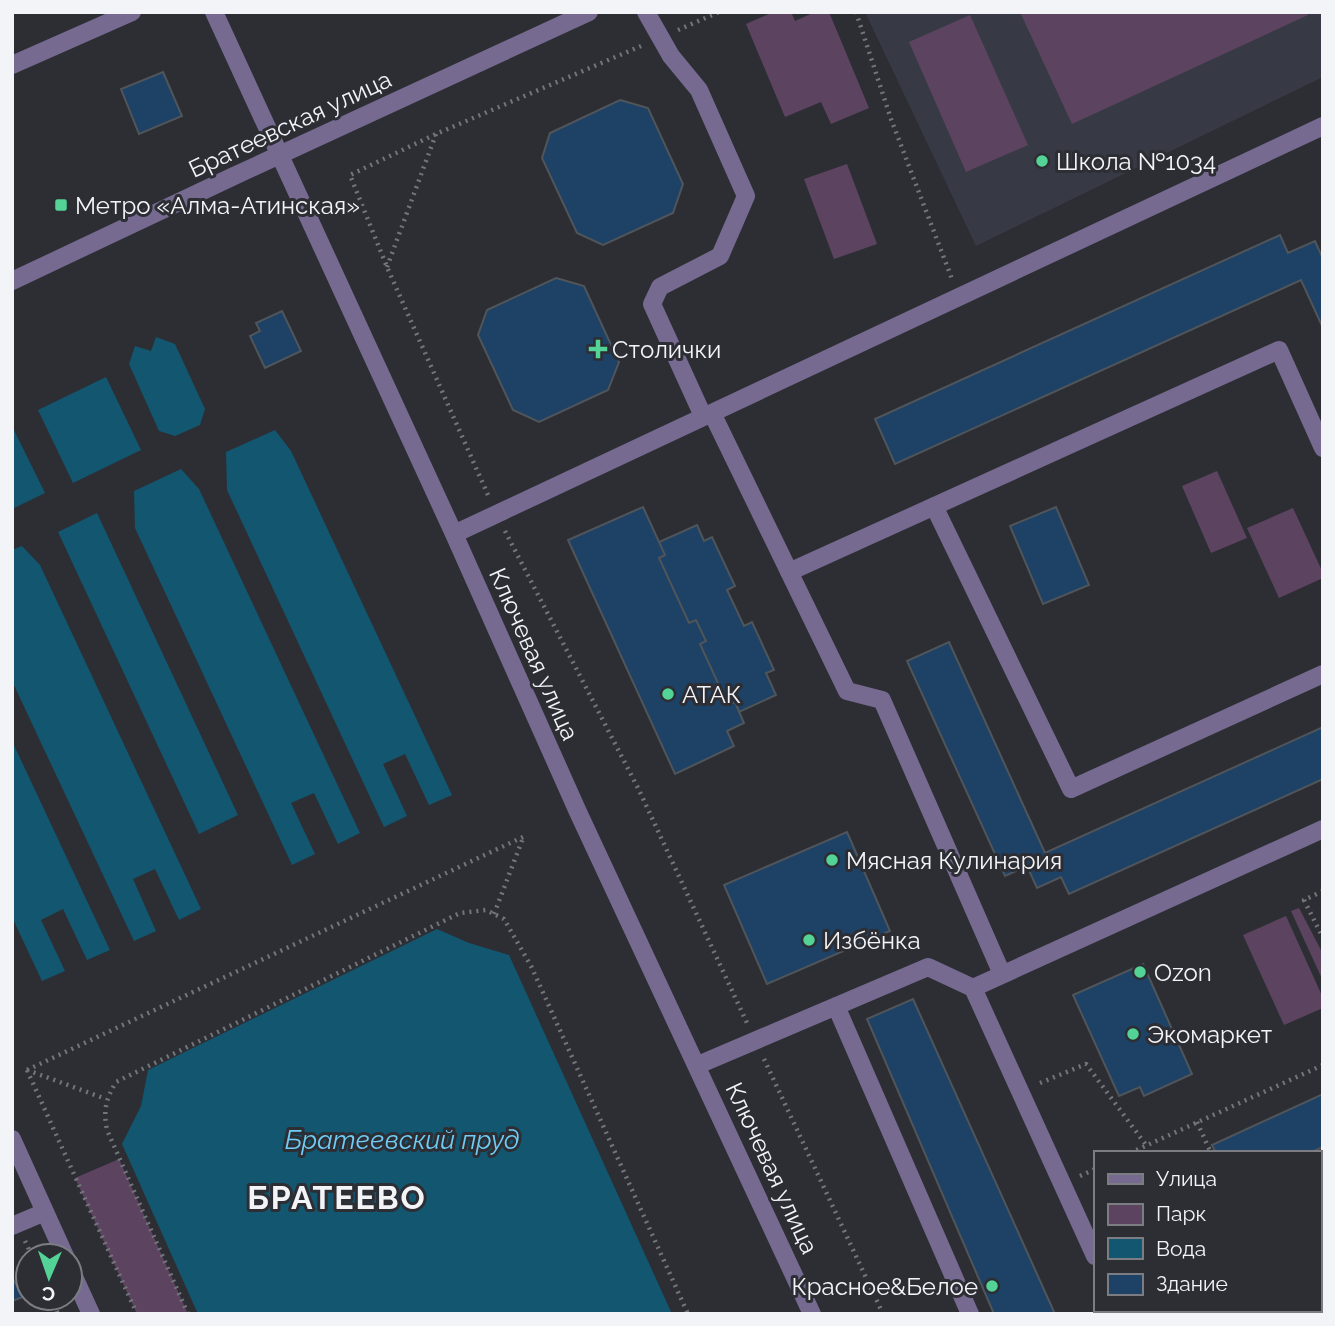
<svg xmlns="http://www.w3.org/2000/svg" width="1335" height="1326" font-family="Raleway,sans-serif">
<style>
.built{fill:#373a45}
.green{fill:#5c4460}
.water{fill:#125670}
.building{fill:#1e4166;stroke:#50555a;stroke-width:2}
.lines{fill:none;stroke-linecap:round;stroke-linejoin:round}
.path{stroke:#74757a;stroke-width:4.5;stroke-dasharray:2 5;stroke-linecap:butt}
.minor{stroke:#766a91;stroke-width:18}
.poi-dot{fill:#53d396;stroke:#2d2e34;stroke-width:2.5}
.labels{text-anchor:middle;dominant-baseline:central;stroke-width:6;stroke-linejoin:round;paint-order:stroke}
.street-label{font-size:24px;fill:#f3f4f8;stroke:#2d2e34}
.poi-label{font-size:24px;fill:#f3f4f8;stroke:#2d2e34;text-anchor:start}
.water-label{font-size:26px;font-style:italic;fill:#6eccf5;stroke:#2d2e34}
.district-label{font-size:32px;font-weight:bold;letter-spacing:2px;fill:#f3f4f8;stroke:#2d2e34}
</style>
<rect width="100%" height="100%" fill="#2d2e34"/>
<path class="built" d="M865,12H1323V77L976,246Z"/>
<path class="green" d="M773,12H791L795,21L815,12H829L869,108L831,124L821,102L785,117L746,24Z
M1020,12H1306L1308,15L1072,124Z
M970,15L1028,145L966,172L909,42Z
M847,164L877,244L834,259L804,179Z
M1217,471L1247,538L1211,553L1182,486Z
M1293,508L1323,573V578L1279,598L1247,528Z
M1299,908L1323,954V981L1291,911Z
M1286,916L1323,998V1008L1284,1025L1243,935Z
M119,1159L188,1314H137L75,1178Z"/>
<path class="water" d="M156,337L175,344L205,409L200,425L175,436L159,431L129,364L135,346L151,351Z
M106,377L141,450L73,483L38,410Z
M12,426L45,493L12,509Z
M275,430L291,451L452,795L429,805L405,754L383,764L407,816L384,827L227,490L226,452Z
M181,469L199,489L360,833L338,844L314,793L291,803L315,854L292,865L135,528L134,491Z
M97,513L238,815L199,834L58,532Z
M22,546L40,565L201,909L179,920L155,869L133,879L156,931L134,941L12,681V550Z
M12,741L110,950L87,960L63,909L41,920L65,971L42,981L12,917Z
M437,929L469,943L509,955L672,1314H198L122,1144L141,1106L148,1070Z"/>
<path class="building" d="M163,72L182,116L139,134L121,89Z
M620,100L648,108L683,184L673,213L603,245L577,233L542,158L550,133Z
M1280,235L1288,253L1315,241L1323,259V328L1301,280L895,464L875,419Z
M556,278L584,286L619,362L608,390L539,422L513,410L478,335L487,310Z
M282,311L301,351L265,368L250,336L260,331L256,323Z
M643,507L665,555L659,558L689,623L696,620L706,641L700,644L728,705L735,702L744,723L727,731L734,746L675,774L568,540Z
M1056,507L1089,585L1043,604L1010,526Z
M697,525L704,541L712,537L735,586L727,590L744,626L752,622L774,670L766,673L776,695L739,712L735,702L728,705L700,644L706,641L696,620L689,623L659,558L665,555L659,542Z
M949,642L1045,853L1323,727V779L1069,894L1061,877L1037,888L1027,866L1005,876L907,661Z
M847,832L890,931L767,984L724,885Z
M1143,964L1192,1074L1144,1096L1140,1087L1119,1096L1073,995Z
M913,999L1055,1314H994L867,1019Z
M1323,1094V1147L1309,1153H1216L1212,1145Z
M12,1277L23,1297L12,1301Z"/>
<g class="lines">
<path class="path" d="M856,12L891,119L952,279
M678,30L719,12
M387,267L436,134
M488,495L387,267L350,175L436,134L641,46
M505,531L639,790L747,1023
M1323,891L1304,900L1323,938
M494,914L523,838
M764,1059L883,1314
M27,1070L523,837
M27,1070L137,1314
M27,1070L106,1099
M1040,1083L1086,1064L1146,1145
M1197,1122L1211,1153
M1130,1153L1323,1065
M1080,1176L1095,1169
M25,1241L32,1256
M1319,1242H1323
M51,1298L58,1314
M188,1314L107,1130C103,1110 106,1099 116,1082L460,913L486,910L504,919L531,966L688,1314"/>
<path class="minor" d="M214,12L454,534L578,812L812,1314
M646,12L671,56L699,90L746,196L720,256L660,287L652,304L703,416
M12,65L132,12
M12,281L234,176L589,12
M712,413L847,691L882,700L1002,974
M934,506L1071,789L1323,674
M454,534L1323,126
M789,572L1279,350L1323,448
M973,988L1323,829
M836,1006L970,1314
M698,1065L928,967L973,988L1095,1256
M12,1139L65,1256
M1319,1202L1323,1200
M12,1226L45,1212
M70,1268L91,1314
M1319,1286L1323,1294
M1184,1310L1186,1314"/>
</g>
<g class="poi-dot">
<circle cx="1042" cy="161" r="7"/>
<rect x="54" y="198" width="14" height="14" rx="3.5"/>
<path d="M594.5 338.5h7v7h7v7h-7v7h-7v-7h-7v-7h7z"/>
<circle cx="668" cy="694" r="7"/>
<circle cx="832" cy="860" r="7"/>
<circle cx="809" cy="940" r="7"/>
<circle cx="1140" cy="972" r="7"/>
<circle cx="1133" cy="1034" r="7"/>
<circle cx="992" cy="1286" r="7"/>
</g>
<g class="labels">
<g class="street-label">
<text transform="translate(290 124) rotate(-25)">Братеевская улица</text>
<text transform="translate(534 654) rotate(66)">Ключевая улица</text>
<text transform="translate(772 1168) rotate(65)">Ключевая улица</text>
</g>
<g class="poi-label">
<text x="1056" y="161">Школа №1034</text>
<text x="75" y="205">Метро «Алма-Атинская»</text>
<text x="612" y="349">Столички</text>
<text x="682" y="694">АТАК</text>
<text x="846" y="860">Мясная Кулинария</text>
<text x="823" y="940">Избёнка</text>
<text x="1154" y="972">Ozon</text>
<text x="1147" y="1034">Экомаркет</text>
<text x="978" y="1286" text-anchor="end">Красное&amp;Белое</text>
</g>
<g class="water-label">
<text x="402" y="1140">Братеевский пруд</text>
</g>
<g class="district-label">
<text x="337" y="1197">БРАТЕЕВО</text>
</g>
</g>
<rect width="1335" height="1326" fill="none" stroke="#f3f4f8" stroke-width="28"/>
<rect x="1094" y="1151" width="228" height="161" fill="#2d2e34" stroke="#7c7d82" stroke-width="2"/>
<rect x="1108" y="1174" width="35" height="10" fill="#766a91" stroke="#7c7d82" stroke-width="2"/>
<text x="1156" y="1186" font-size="21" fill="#f3f4f8">Улица</text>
<rect x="1108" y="1204" width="35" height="21" fill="#5c4460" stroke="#7c7d82" stroke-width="2"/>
<text x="1156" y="1221" font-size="21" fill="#f3f4f8">Парк</text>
<rect x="1108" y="1238" width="35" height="21" fill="#125670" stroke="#7c7d82" stroke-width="2"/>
<text x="1156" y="1256" font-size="21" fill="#f3f4f8">Вода</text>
<rect x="1108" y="1274" width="35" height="21" fill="#1e4166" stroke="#7c7d82" stroke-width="2"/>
<text x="1156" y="1291" font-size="21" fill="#f3f4f8">Здание</text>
<g transform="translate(49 1277) rotate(182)"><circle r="33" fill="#2d2e34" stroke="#7c7d82" stroke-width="2"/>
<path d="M0-5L12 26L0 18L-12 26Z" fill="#53d396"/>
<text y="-10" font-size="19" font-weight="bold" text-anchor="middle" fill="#f3f4f8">С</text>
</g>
</svg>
